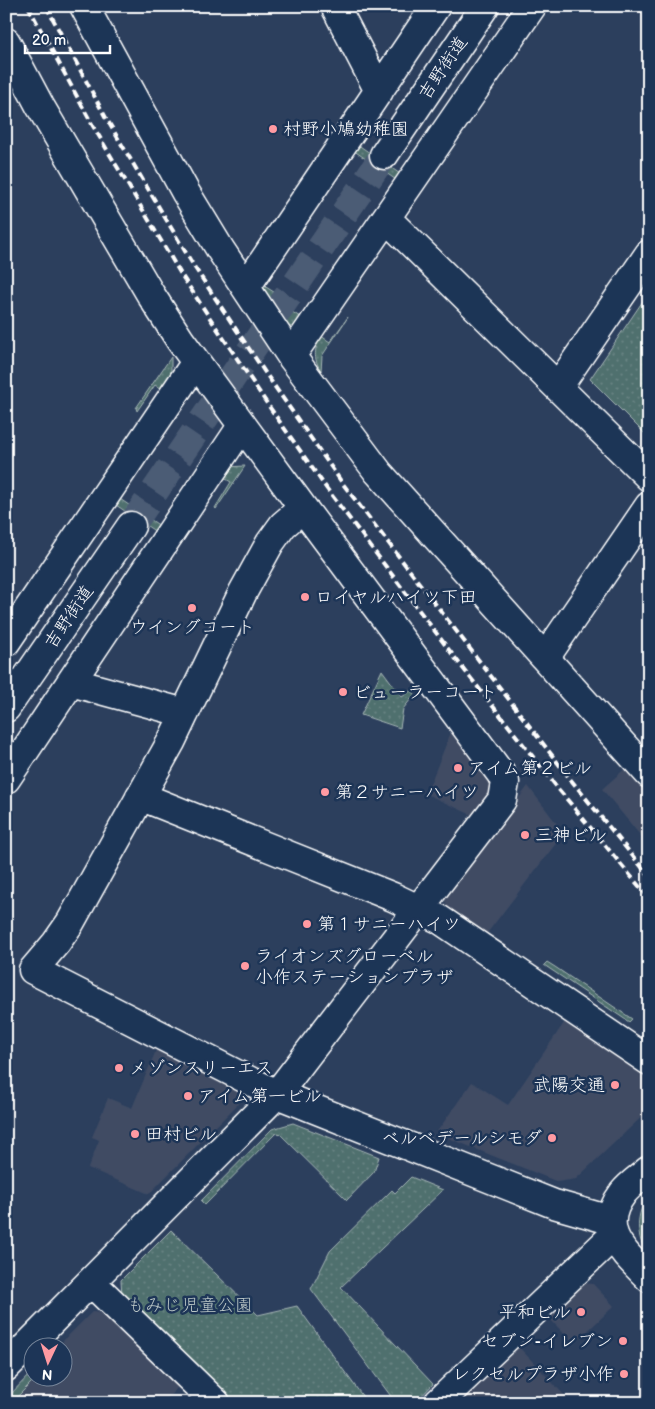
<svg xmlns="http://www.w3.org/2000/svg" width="655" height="1409" font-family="'Balsamiq Sans','Klee One',sans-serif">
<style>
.built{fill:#3f4b64}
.green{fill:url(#green-dots);stroke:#a7b7b6}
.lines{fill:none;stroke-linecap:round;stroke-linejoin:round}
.secondary-tunnel{stroke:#4c5c75;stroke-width:28;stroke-dasharray:28 14;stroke-linecap:butt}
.minor-casing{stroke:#fff;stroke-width:31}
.secondary-casing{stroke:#fff;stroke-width:31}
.minor{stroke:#1d3557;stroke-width:28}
.secondary{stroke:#1d3557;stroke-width:28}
.rail{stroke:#fff;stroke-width:4;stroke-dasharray:8 4;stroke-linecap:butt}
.poi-dot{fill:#ff9aa2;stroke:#1d3557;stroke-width:2}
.labels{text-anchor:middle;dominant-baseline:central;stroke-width:5;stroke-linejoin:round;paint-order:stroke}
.street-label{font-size:18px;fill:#fff;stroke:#1d3557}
.poi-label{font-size:18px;fill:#fff;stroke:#1d3557;text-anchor:start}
.park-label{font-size:18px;fill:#b9c5c5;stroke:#1d3557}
</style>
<defs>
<pattern id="green-dots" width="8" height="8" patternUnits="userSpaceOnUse" patternTransform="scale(1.25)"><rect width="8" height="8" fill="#4f6f6e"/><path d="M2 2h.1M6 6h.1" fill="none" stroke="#698584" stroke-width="1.8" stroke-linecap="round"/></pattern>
</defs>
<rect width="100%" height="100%" fill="#2c3f5d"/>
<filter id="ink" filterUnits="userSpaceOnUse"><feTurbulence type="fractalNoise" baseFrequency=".02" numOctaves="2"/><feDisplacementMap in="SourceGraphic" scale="10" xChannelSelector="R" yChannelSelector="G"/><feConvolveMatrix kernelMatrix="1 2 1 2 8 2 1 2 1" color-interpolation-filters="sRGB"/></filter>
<g filter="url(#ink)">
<path class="built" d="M453,727L492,778V792L474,816L426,794Z
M628,766L649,789V846L602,789Z
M528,786L564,833L485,936L447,910L444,897Z
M566,1020L649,1076V1110L576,1179L558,1182L436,1133L472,1082L508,1105Z
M157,1048L238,1089L240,1102L149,1194L88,1168L99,1140L92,1137L108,1098L132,1108Z
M582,1283L593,1284L614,1306L574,1344L547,1316Z
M92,1312L104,1313L179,1386L163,1403H6V1399L32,1372V1376H62V1346H58Z
M517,1345L566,1397L560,1403H456Z"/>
<path class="green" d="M354,142L406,178L402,184L350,148Z
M261,284L282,297L278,303L308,322L299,328H293L287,325Z
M649,292V438L590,379Z
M348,317L322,356L321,371C313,358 314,349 321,336L330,342Z
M171,357V381L164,391L155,385L137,411L136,408Z
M245,466L216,509L215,508L231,482L221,476L227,467Z
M114,495L166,530L162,536L110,501Z
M382,670L402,697L412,690L415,694L403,709L400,728L361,715Z
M547,962L555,967L632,1019L629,1022L544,965Z
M293,1123L379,1157L374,1172L347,1200L279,1133L275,1134L205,1205L201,1201L272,1129Z
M411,1177L443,1190L341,1287L433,1384L415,1403H400L393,1399L311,1289L330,1251L392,1190L395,1193Z
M649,1195L647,1230L649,1256C635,1238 635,1213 649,1195Z
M171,1230L258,1315L297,1306L363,1397L365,1403H232L122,1295L121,1280Z
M32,1372V1376L37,1377L11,1403H6V1399Z"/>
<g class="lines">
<path class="secondary-tunnel" d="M131,526L384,155"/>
<g class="minor-casing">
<path id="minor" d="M84,6L186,193L220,249L291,356L378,472L649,774
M335,6L379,91
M6,42L40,106L151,295L180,340L303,508L501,774L505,782L502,800L277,1094L6,1367
M386,218L649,477
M246,287L436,6
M291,356L532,6
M558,387L649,254
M303,508L283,525L270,543L243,592L171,742L70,923L56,943L33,970L252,1082L277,1094L554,1204L610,1220
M6,642L196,362
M545,658L649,506
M71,682L185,713
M6,779L242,426
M140,796L393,897L439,919L649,1061
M649,1170C641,1177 630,1184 623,1193C595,1230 624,1252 649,1278
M91,1282L216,1403
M438,1403L613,1236"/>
</g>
<g class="secondary-casing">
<path id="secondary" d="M384,155L485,6
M6,708L131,526"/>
</g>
<use href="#minor" class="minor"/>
<use href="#secondary" class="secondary"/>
<path class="rail" d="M28,6L93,126L182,276L268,405L327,489L462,667L560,791L649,898
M46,6L106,118L195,268L266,374L343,484L571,780L649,876"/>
</g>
</g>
<g class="poi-dot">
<circle cx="273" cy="129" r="5"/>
<circle cx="305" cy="597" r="5"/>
<circle cx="192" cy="608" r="5"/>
<circle cx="343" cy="692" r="5"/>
<circle cx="458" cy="768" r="5"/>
<circle cx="325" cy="792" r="5"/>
<circle cx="525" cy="835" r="5"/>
<circle cx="307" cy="924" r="5"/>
<circle cx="245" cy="966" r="5"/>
<circle cx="119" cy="1068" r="5"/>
<circle cx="615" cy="1085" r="5"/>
<circle cx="188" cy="1096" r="5"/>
<circle cx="135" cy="1134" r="5"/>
<circle cx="552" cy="1138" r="5"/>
<circle cx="581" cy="1312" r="5"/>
<circle cx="623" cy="1341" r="5"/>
<circle cx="624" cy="1374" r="5"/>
</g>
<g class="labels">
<g class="street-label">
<text transform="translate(443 68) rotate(-56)">吉野街道</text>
<text transform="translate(69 617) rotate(-56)">吉野街道</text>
</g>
<g class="poi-label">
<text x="283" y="129">村野小鳩幼稚園</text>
<text x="315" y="597">ロイヤルハイツ下田</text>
<text x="192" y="627" text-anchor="middle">ウイングコート</text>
<text x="353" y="692">ビューラーコート</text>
<text x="468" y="768">アイム第２ビル</text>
<text x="335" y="792">第２サニーハイツ</text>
<text x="535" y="835">三神ビル</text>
<text x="317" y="924">第１サニーハイツ</text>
<text x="255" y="956">ライオンズグローベル<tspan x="255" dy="21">小作ステーションプラザ</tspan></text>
<text x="129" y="1068">メゾンスリーエス</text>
<text x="605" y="1085" text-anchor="end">武陽交通</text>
<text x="198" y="1096">アイム第一ビル</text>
<text x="145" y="1134">田村ビル</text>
<text x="542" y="1138" text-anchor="end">ベルベデールシモダ</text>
<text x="571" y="1312" text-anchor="end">平和ビル</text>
<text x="613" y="1341" text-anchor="end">セブン-イレブン</text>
<text x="614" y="1374" text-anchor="end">レクセルプラザ小作</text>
</g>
<g class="park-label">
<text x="190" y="1305">もみじ児童公園</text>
</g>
</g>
<rect width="655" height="1409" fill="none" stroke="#1d3557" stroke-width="25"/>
<rect x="12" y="12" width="630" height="1384" fill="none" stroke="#fff" stroke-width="2" filter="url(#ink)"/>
<g transform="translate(48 1362) rotate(184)"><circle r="24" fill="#1d3557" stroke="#77869a"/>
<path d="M0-4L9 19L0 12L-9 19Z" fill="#ff9aa2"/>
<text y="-8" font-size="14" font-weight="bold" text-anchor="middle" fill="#ffffff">N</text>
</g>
<path d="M25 45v8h85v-8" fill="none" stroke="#ffffff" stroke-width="2.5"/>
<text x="32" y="45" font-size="15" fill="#ffffff" stroke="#1d3557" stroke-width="4" paint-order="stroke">20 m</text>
</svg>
